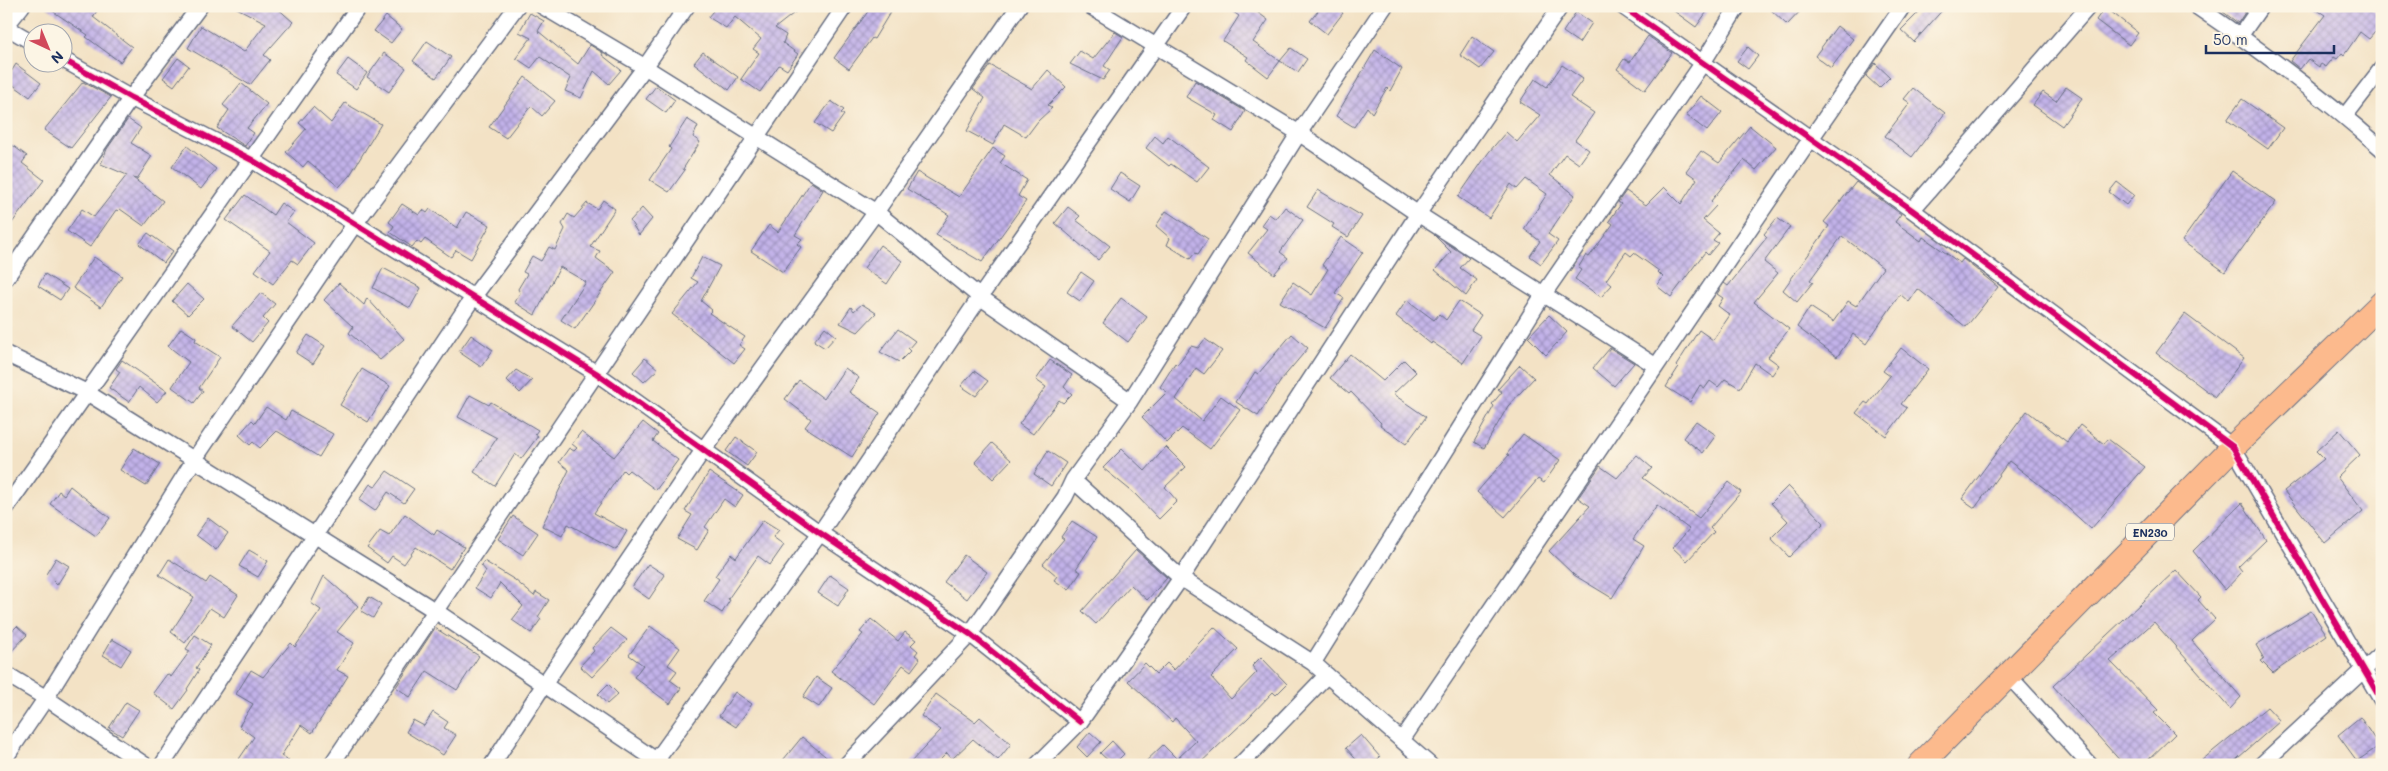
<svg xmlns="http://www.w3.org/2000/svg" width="2388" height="771" font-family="Mali,sans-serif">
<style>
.building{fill:url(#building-cross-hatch)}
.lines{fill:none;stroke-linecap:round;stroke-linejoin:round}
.minor-casing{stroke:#676e82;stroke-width:18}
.primary-casing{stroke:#676e82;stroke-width:26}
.minor{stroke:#fff;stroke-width:15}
.primary{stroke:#fcba8d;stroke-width:24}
.cycleway-casing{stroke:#fcf5e5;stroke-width:9}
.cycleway{stroke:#d6006c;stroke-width:6}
.labels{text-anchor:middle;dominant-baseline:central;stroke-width:5;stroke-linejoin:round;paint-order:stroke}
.shield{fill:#fcf5e5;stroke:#5e6a86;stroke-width:1}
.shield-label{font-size:11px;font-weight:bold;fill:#1b2f5e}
</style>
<defs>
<pattern id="building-cross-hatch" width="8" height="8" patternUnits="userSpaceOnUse" patternTransform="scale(1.25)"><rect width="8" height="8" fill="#c2b2e9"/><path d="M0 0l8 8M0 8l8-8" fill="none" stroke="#9d91c0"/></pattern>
</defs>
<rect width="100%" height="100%" fill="#fcf5e5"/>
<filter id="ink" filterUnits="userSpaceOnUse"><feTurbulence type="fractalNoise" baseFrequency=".02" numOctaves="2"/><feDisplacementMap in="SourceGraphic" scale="10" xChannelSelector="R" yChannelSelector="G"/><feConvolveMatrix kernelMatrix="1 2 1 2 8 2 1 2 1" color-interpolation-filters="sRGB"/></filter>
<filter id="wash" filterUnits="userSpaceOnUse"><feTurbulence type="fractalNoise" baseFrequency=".0096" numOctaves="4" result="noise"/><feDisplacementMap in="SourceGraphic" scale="20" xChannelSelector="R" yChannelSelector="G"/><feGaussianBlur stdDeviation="1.12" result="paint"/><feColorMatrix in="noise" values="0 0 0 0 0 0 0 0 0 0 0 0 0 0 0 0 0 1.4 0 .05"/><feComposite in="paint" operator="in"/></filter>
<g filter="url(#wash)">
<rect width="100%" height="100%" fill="#f3e2c5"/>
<g id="blocks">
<path class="building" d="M45,6H100L93,17L132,47L120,62L86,37L88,35Z
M233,6H275L293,22L264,55L270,60L250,85L188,48L201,26L244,52L266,23Z
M717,6H803L775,28L786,35L783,43L798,54L787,70L779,65L760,92L741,79L759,53L753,49L761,39L735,17L726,28L708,17Z
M872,6H894L874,39L872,38L849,69L834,58Z
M1225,6H1249L1268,20L1253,42L1280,61L1268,77L1246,60L1248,57L1223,41L1239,16Z
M1322,6H1335L1343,13L1327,34L1310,21Z
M1667,6H1711L1696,27Z
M1767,6H1805L1787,25Z
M1925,6H1946L1914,42L1901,30Z
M2215,6H2249L2238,23Z
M2311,6H2369L2382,17V24L2369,39L2360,32L2344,55L2342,53L2337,59L2334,57L2326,67L2321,64L2319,67L2308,59L2300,69L2290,61L2325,15Z
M2105,7L2138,33L2129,45L2096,20Z
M1576,12L1592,23L1579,43L1563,32Z
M530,13L544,21L538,31L578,64L590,45L603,53L602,55L621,70L609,84L594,71L581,98L565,91L571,78L540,57L531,68L516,58L531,38L519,32Z
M386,16L402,29L391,43L374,31Z
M1837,26L1853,39L1831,68L1815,56Z
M1115,32L1123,37L1104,66L1110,70L1103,80L1070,64L1080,51L1093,59Z
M1472,36L1494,52L1480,69L1460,55Z
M1648,36L1672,53L1645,90L1617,69L1624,59L1630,62Z
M427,41L451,57L436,78L413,61Z
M1748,47L1758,56L1748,69L1737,61Z
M1291,48L1307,59L1298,72L1280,61Z
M1375,50L1402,69L1390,91L1387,88L1372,113L1367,107L1354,127L1336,116Z
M703,52L738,77L729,90L694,63Z
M384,53L406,68L389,92L367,77Z
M178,58L189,66L174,86L163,78Z
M348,59L367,73L356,89L336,75Z
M1875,63L1890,77L1879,88L1866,76Z
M16,64L41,83L30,97L6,80Z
M990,65L1032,89L1048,70L1066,87L1048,105L1052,108L1038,121L1026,137L1004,124L993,145L967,131L985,98L973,89Z
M1562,65L1583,79L1570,97L1594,113L1575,140L1589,150L1579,164L1565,154L1550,175L1575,195L1548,234L1558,241L1541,264L1530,256L1540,241L1524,229L1547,194L1526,179L1517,189L1511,184L1489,218L1458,197L1489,152L1506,132L1517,142L1540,115L1520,102L1535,79L1547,87Z
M525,77L555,101L542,116L531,106L506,138L489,127Z
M1195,81L1245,111L1233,132L1214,120L1217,115L1186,97Z
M83,82L111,97L71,148L44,130Z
M241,83L267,104L247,128L254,133L245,146L217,128L229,110L223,105Z
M656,86L675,100L666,113L646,99Z
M2066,87L2082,98L2062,126L2033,105L2043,92L2056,101Z
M1913,88L1945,113L1912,157L1885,136L1910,103L1904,99Z
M1701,96L1722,112L1707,131L1686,115Z
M2242,99L2283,128L2268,149L2227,120Z
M831,101L844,110L841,113L844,115L831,133L815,123Z
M345,103L381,124L350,175L339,187L308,161L303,167L286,152L306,129L299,123L313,107L331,123Z
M128,119L141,128L131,143L152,156L137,179L133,178L163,201L144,226L120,209L118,211L116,210L90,247L67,231L82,209L94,217L127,175L101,164L107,149Z
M687,119L698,126L693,137L700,142L683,169L685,170L669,192L650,180L671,149L669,147Z
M1750,126L1776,147L1756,170L1744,160L1711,201L1716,206L1703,220L1719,233L1713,240L1718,243L1708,255L1705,252L1671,297L1657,286L1663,277L1658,272L1659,271L1634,253L1631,256L1626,252L1606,280L1612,285L1601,297L1575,279L1581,270L1578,268L1586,255L1589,257L1613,224L1609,221L1621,204L1618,202L1626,191L1646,205L1664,187L1681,204L1697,179L1686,171L1701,151L1719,163Z
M1155,136L1163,143L1168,136L1209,167L1197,182L1171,164L1169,166L1146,148Z
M12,145L27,156L22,163L44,180L6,231V154Z
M187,146L216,169L201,189L172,167Z
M993,148L1005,156L1000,163L1027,180L1018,196L1026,201L982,262L936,235L949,215L907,189L917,172L959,197Z
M2232,171L2276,202L2225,272L2182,241Z
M1120,173L1140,186L1130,202L1110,189Z
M811,182L823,190L795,235L802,239L797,244L801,247L783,272L751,251L769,225L778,232Z
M1856,182L1901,214L1895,222L1921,241L1923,237L1960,263L1963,259L1998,287L1966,327L1918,289L1909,302L1900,294L1866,344L1853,334L1837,357L1797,327L1810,307L1833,322L1848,301L1856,306L1883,268L1842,236L1810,280L1813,282L1797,302L1783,290L1829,226L1824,222Z
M2117,182L2134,195L2126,205L2109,192Z
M1318,190L1362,216L1348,237L1332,227L1334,224L1307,207Z
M245,195L273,215L281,203L294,212L286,222L314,243L298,264L292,260L273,284L255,271L270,251L226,220Z
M603,200L615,209L590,247L600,251L596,258L615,272L575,329L561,320L586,282L560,267L535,315L514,302L520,293L518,289L527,274L523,272L532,256L541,261L549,247L555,250L565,229L562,224L568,214L574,218L587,203L597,209Z
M402,204L419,215L423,210L427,213L430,209L457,228L466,212L490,225L471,259L456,250L451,257L425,239L421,244L417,241L412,247L390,232L394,226L389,222Z
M1068,207L1080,216L1076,220L1110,246L1098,260L1055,223Z
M1285,207L1303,220L1280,252L1288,258L1274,274L1248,253L1267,229L1261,225L1269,214L1276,219Z
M642,208L652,219L639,235L630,221Z
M1166,211L1208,239L1198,254L1195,253L1190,259L1167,245L1170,238L1156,226Z
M1777,218L1790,227L1764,262L1778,273L1754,302L1789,329L1768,357L1779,365L1772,375L1755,363L1740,388L1725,379L1718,387L1710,381L1705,388L1700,385L1690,402L1666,387L1678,368L1676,366L1699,330L1713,340L1730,315L1718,306L1723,298L1717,294L1724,283L1728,286L1767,237L1764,234Z
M148,233L173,251L164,263L139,244Z
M1434,235L1469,258L1460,268L1477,280L1466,296L1435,270L1451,252Z
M1341,237L1363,252L1335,293L1344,298L1325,328L1280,302L1293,282L1312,295L1328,269L1322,265Z
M880,245L902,261L887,284L864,268Z
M94,257L122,276L101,307L73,288Z
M702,257L720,266L701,301L712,310L709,313L745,337L739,345L745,349L734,363L672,314L698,282L691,278Z
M383,268L421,288L410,308L373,288Z
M1081,272L1094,281L1080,301L1067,292Z
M45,274L68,289L60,300L38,286Z
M339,283L364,305L367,298L404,339L380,360L349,333L353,327L324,300Z
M187,284L204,299L188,315L172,301Z
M261,293L275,304L263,318L268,323L252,342L232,326Z
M1121,298L1147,317L1128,342L1103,323Z
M1407,300L1434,320L1439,314L1446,320L1459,301L1481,315L1471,330L1481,336L1463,363L1432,342L1431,344L1396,316Z
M862,304L876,313L858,332L840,323L851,307L854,311Z
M2185,314L2244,358L2215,397L2156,353Z
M1549,315L1567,332L1546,355L1528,337Z
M825,327L836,336L825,348L814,341Z
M181,328L196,338L195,341L220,357L199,388L203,391L194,403L172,387L189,362L168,346Z
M898,329L915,341L908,349L910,351L899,362L880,352Z
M1292,334L1308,348L1282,379L1258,416L1236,402L1255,372L1258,374Z
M308,335L325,346L313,364L296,353Z
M471,335L493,350L481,367L459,352Z
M1205,339L1222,351L1204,374L1196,368L1176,399L1202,421L1221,396L1240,410L1210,449L1182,428L1167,443L1142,417L1167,392L1160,387L1175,363L1177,365L1191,346L1198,348Z
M1610,348L1634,363L1614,386L1593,368Z
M1901,348L1928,369L1901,404L1907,408L1886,436L1856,413L1865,402L1868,404L1890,376L1883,371Z
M1350,354L1383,381L1404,360L1416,372L1393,394L1426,417L1406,444L1380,425L1381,423L1351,392L1349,394L1330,378Z
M645,358L658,369L644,382L633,372Z
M122,360L167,391L157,402L139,387L129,402L109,388L120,372L116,369Z
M1050,360L1072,375L1064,387L1072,394L1063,403L1059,400L1033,434L1019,424L1046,387L1036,380Z
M1520,365L1534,378L1508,406L1484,448L1474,442L1494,406L1492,404L1502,392L1498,389Z
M845,368L859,378L849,392L880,413L852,457L805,427L811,419L785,399L799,380L824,399Z
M362,369L390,386L368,422L340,405Z
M516,370L532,380L520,393L507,380Z
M974,371L988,381L976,396L961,386Z
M470,395L489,405L491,402L538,430L535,434L538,436L521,459L515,454L495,486L474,472L497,438L458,417Z
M266,407L286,420L291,411L333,434L319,457L277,431L260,448L253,442L250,445L239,435L252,420L255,423Z
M2027,411L2067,442L2080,425L2104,444L2108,439L2145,467L2091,529L2058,499L2009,461L1975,508L1962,499Z
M1696,421L1716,435L1703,453L1683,438Z
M643,422L658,434L653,441L678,460L656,490L629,470L626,473L623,470L594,513L627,531L616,550L568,524L562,536L542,526L569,470L559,462L569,448L574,451L577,448L572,444L581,432L614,457Z
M2339,430L2360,455L2337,477L2363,511L2325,543L2284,491L2324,459L2316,451Z
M1523,434L1560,460L1544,483L1538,479L1505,517L1477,492L1509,455L1507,454Z
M736,437L757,452L747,466L726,451Z
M992,443L1011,460L993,479L975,462Z
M1166,447L1186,467L1165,487L1177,501L1159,519L1135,494L1103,468L1122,449L1145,471Z
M134,448L160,464L146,486L120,470Z
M1048,451L1066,463L1051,486L1034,474Z
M1637,455L1652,468L1643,478L1699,518L1729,482L1741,492L1710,528L1714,532L1687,561L1673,548L1689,529L1657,505L1633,539L1644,546L1612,598L1574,575L1549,551L1590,506L1578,498L1600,466L1617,478Z
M387,471L414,489L404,503L388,492L375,511L359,500L370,484L375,487Z
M709,472L743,495L735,507L724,499L705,527L709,530L697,550L677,539L692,515L685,511Z
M70,486L110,518L96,536L50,504L59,491L64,495Z
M1788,486L1824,523L1789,557L1771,538L1788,521L1771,503Z
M2242,503L2266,540L2238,567L2242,572L2225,590L2193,551Z
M405,514L434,535L437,530L464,547L450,569L416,547L404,564L392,556L387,563L367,548L380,531L389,536Z
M513,516L538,533L523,555L498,539Z
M208,518L228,533L216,550L196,535Z
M763,520L779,530L773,537L784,545L770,565L758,556L728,599L730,600L722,613L704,601L719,579L715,576L731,554L736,558Z
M1072,521L1097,537L1076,569L1081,572L1069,590L1054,580L1057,576L1043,564L1064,539L1061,537Z
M249,550L268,561L258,577L239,566Z
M1136,550L1167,578L1147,600L1131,585L1096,624L1082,611Z
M964,555L987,572L967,599L944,582Z
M56,558L69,566L57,585L46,574Z
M169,559L206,583L210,577L238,595L224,617L210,608L185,643L171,632L194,597L159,575Z
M484,561L515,580L534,596L536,592L549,600L538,617L541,619L531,633L512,620L523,606L500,583L491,598L475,588L486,571L481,565Z
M648,564L665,575L649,599L632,587Z
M2176,570L2201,597L2198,600L2215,619L2192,641L2241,697L2230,709L2154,622L2110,661L2158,710L2154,713L2175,734L2143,765H2124L2053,686Z
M830,575L849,588L838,606L818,593Z
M324,576L358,606L337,632L354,643L337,670L348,676L312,733L301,725L281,756L295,765H235L254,737L239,726L253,704L236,694L251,670L263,677L291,643L295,647L321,610L311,603Z
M369,597L381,604L373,618L361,611Z
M2311,611L2327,635L2273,673L2261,661L2264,659L2256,645Z
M871,619L898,641L905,632L916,640L911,645L918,651L915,655L920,659L911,671L903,665L874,704L831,671L863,634L860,632Z
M17,626L27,635L6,657V637Z
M650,626L680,648L668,665L677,671L670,680L681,688L670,704L634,677L643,665L629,655Z
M1214,627L1238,649L1211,677L1231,699L1257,672L1252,666L1261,657L1287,684L1276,695L1273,692L1248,718L1198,765H1142L1163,745L1177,759L1196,741L1175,718L1172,722L1128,681L1145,663L1156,674L1167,663L1174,670Z
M435,628L479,656L457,690L427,671L410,697L396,687Z
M611,628L627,640L592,677L580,666L594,651L592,648Z
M195,635L211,645L196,668L199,670L187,689L188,690L174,709L153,693L167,674L171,677L190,651L186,649Z
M112,639L131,650L121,666L103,655Z
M816,677L832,688L819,707L803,697Z
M608,684L618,694L607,704L598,694Z
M735,692L752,704L736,727L719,716Z
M936,694L975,722L980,717L1011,744L998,760L973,739L952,759L947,753L935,765H908L941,730L921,716Z
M126,702L139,710L122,736L109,728Z
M2267,707L2280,721L2230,765H2196Z
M433,712L448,722L444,728L456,735L443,755L406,732L413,720L424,726Z
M2360,717L2379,746L2357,761L2338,735Z
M1090,732L1101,742L1087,757L1077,747Z
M1361,735L1380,757L1371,765H1361L1346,748Z
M802,737L836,765H779Z
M1112,741L1124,754L1113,765L1100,753Z"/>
</g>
</g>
<g filter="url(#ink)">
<use href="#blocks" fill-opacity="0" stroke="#676e82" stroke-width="1"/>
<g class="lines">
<g class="minor-casing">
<path id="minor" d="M542,6L645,67L876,212L980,297L1130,401
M1090,6L1299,133L1418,214L1656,366
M1622,6L1912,210L2233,447L2382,701
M2196,6C2261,50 2324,97 2382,149
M6,26L22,6
M6,27L32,42
M2240,36L2261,6
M62,59L131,98L252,160L596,373L820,533L970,634L1080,722
M2345,116L2382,68
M1912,210L2089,6
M6,278L131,98L200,6
M6,354L86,392L434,610L663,765
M1073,480L1181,578L1313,663L1430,765
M6,508L359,6
M1313,663L1543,295L1702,64L1738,6
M6,674L46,698L145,765
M2009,676L2090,765
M1402,740L1810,140L1903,6
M6,757L46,698L194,460L354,225L517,6
M162,765L474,296L645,67L687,6
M331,765L845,6
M492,765L545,683L704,449L876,212L1019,6
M653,765L820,533L980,297L1184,6
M846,765L970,634L1065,497L1073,480L1130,401L1299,133L1385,6
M1037,765L1080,722L1181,578L1418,214L1561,6
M1240,765L1327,675
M2261,765L2382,653"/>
</g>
<g class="primary-casing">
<path id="primary" d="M1920,765L2233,447L2382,303"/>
</g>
<use href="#minor" class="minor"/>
<use href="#primary" class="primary"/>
<g class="cycleway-casing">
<path id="cycleway" d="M1622,6L1912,210L2233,447L2382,701
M62,59L131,98L252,160L596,373L820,533L970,634L1080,722"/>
</g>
<use href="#cycleway" class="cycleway"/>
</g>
</g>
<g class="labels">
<rect class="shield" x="2126" y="523.5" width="48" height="17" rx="4"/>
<g class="shield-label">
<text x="2150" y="532">EN230</text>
</g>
</g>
<rect width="2388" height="771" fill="none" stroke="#fcf5e5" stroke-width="25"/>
<g transform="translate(48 48) rotate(136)"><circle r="24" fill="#fcf5e5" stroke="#a2a6af"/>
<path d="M0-4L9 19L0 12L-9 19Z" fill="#d1495b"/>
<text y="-8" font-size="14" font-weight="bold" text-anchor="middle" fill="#1b2f5e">N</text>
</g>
<path d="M2206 45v8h128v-8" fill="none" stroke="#1b2f5e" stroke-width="2.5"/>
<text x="2213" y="45" font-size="15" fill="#1b2f5e" stroke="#fcf5e5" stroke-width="4" paint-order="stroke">50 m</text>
</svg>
